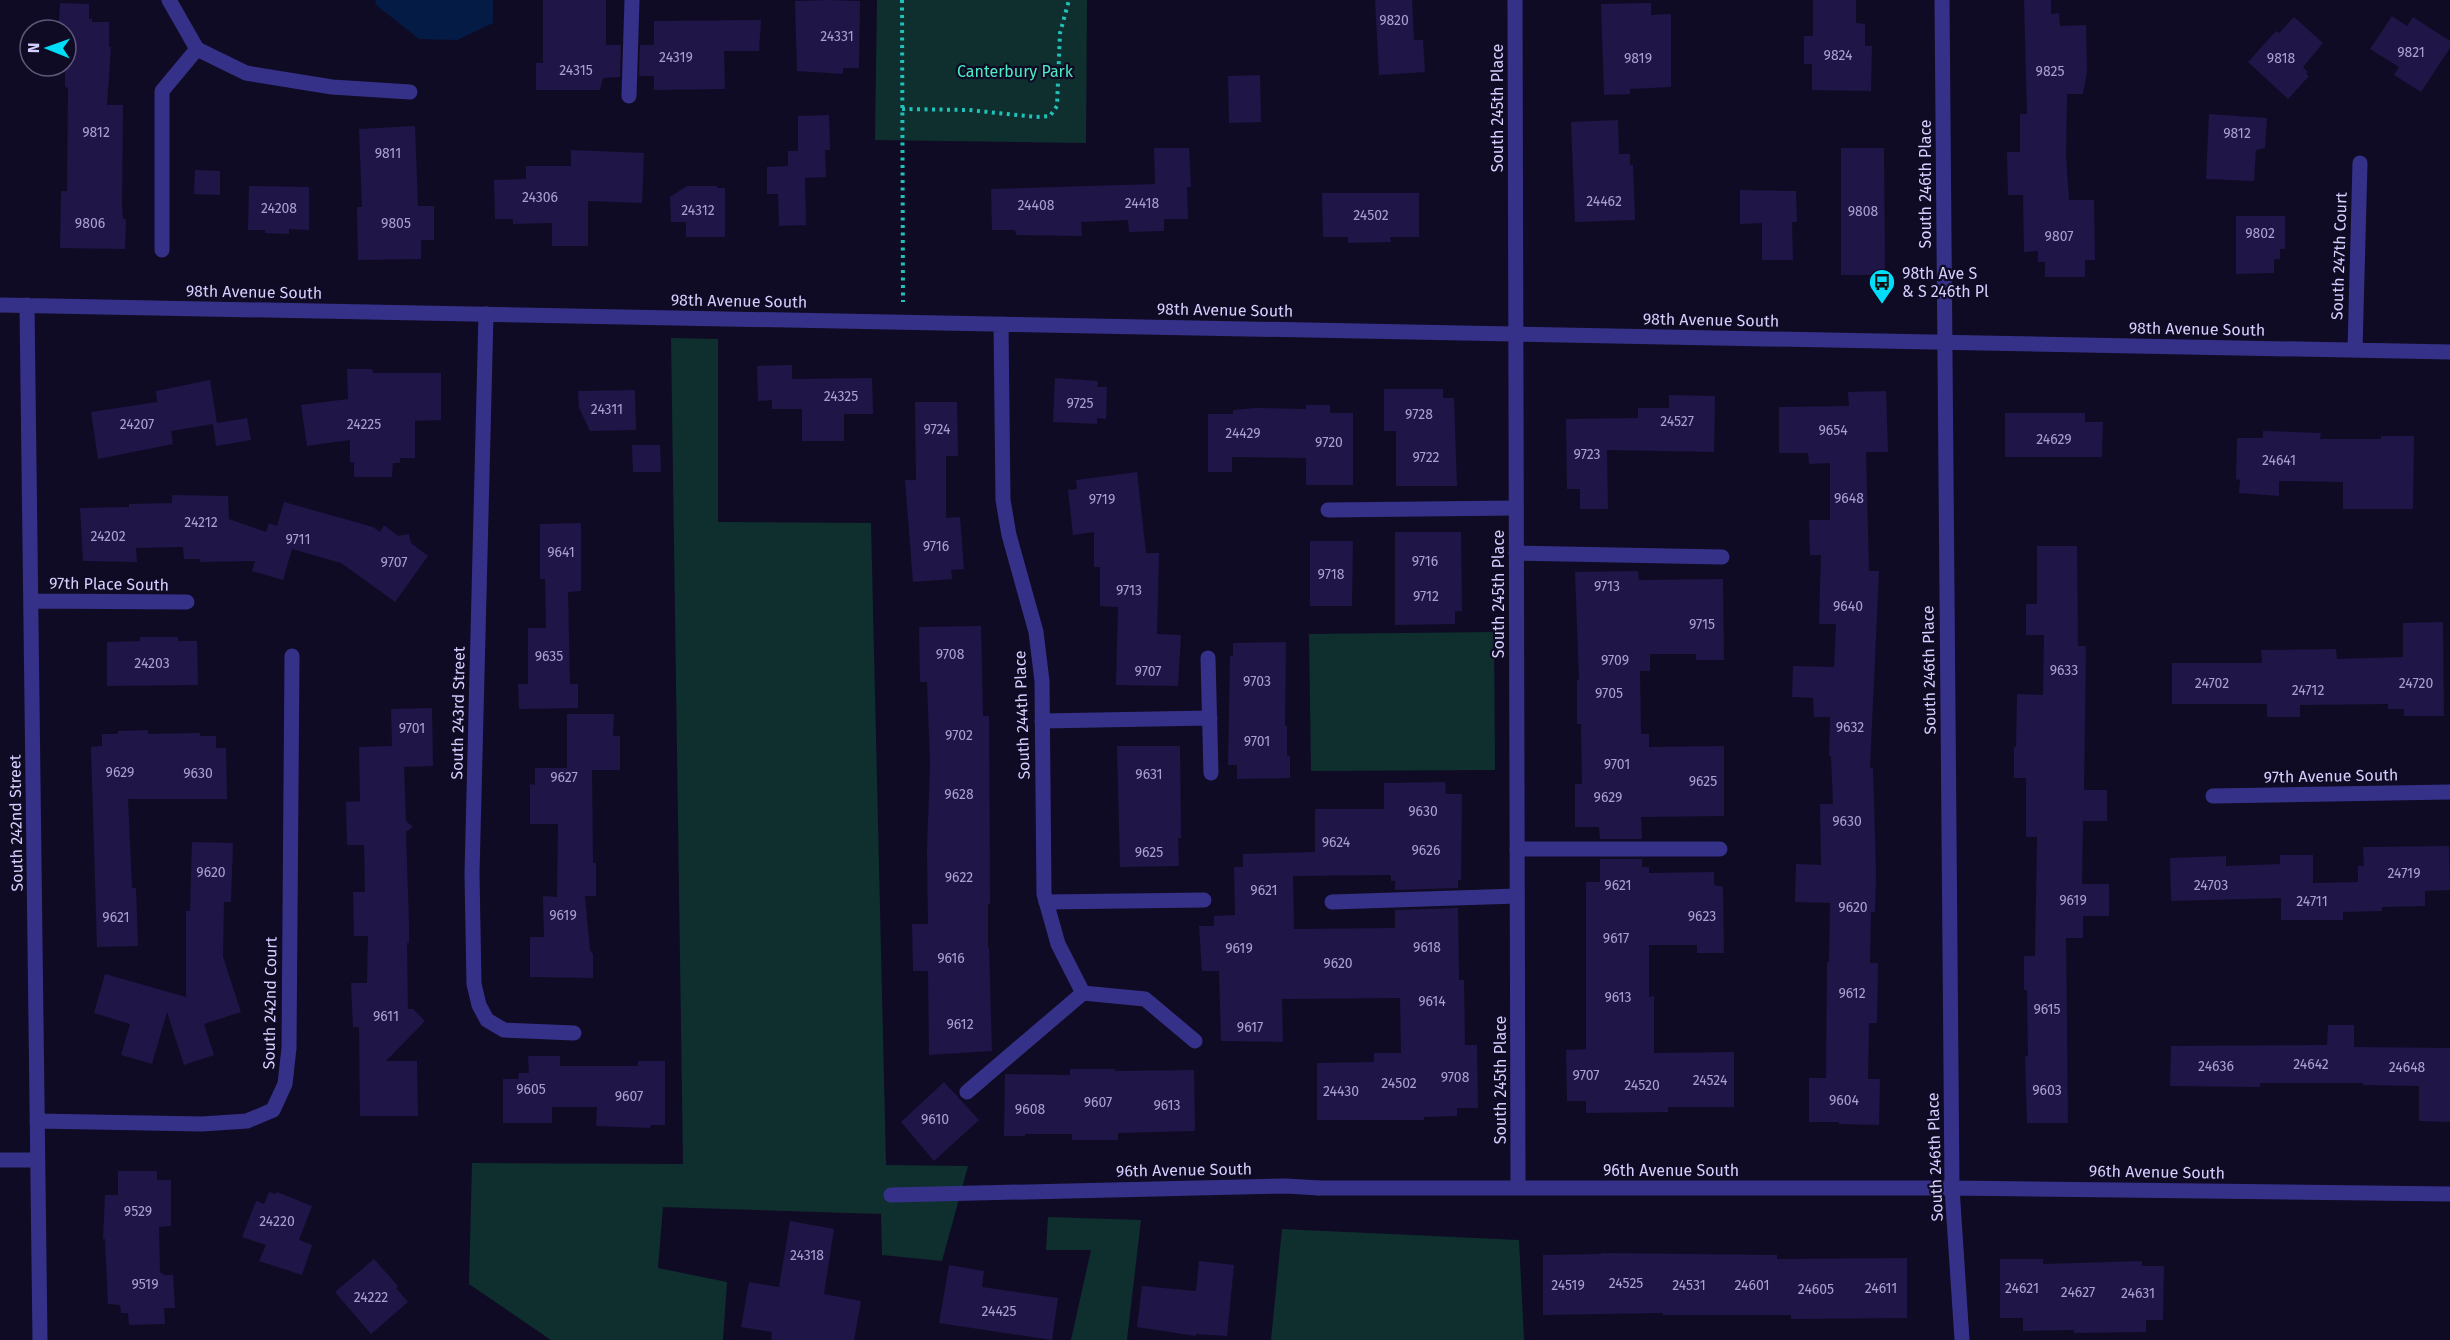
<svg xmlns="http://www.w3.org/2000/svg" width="2450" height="1340" font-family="'Fira Sans',sans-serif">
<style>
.green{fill:#0e2f2e}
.water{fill:#041b45}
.building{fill:#201547}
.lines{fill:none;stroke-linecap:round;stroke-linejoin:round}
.path{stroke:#21c1b9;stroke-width:4;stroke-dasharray:3 4.5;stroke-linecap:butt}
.service{stroke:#363188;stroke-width:15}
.minor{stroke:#363188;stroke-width:15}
.labels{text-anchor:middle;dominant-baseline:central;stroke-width:4.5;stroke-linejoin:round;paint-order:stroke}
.number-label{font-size:14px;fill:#a8a0d1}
.park-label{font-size:16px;fill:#4eecc6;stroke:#100b24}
.street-label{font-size:16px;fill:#d5cfff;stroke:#100b24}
.poi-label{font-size:16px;fill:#d5cfff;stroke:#100b24;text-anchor:start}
</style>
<rect width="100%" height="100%" fill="#100b24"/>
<path class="green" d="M877,0H1087L1086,143L875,140Z
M671,338L718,339V522L871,523L886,1165L968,1166L942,1261L882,1255L881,1214L663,1207L658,1268L727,1282L723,1340H551L469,1284L472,1163L683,1164Z
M1494,632L1495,770L1311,771L1309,634Z
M1048,1217L1141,1220L1127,1340H1071L1091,1250H1046Z
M1282,1229L1519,1240L1524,1340H1271Z"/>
<path class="water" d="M376,0H493V23L457,40L419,39L375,4Z"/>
<path class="building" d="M543,0H606V45H621L620,77L603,78L600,90H536V63H543Z
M828,0L860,1L859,68H843V74L797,71L795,1Z
M1375,0H1412L1414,40H1423L1425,72L1379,75Z
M1813,0H1856V23L1865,24V46H1872L1871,91L1812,90V64H1804V36H1813Z
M2024,0H2051V14L2059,13L2060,26L2086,25L2087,72L2083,94H2067L2066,156L2069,200H2094L2095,260H2085V277H2045V262H2038V251L2024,252L2023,195H2008L2007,152H2020V114H2027Z
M60,3L89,4V19H92V22H109V47H111L107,105H123L122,204L123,219H126L125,249L60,248L61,191H67L68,88L65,87V72H55V66H66V30H55V22H59Z
M1651,3V15L1671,14V87L1630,89V94L1604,95L1601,4Z
M2392,16L2407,26L2413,17L2450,41V48L2421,92L2394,75L2399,67L2370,49Z
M2294,17L2323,43L2303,67L2308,72L2306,74L2309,76L2288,99L2248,62L2276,31L2279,33Z
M761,20L759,51H724L725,89L654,90V76H639L640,45H654V21Z
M1260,75L1261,122L1229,123L1228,76Z
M2209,114L2267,118L2265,148L2256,150L2254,181L2206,179Z
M829,115L830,150H825L826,177L805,178L806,225L779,226L778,194H767V167L788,166V151H798V116Z
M1618,120L1619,154H1630V165H1633L1635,220L1575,222L1571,122Z
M415,126L418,206H434V240H421V259L358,260L357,207H362L359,129Z
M1154,148H1189L1191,187H1187L1188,219H1164V231L1129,232L1128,220L1081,222L1082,236L1016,235L1015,230H992L991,189L1155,184Z
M1841,148H1884L1885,275H1841Z
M571,150L644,153L642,203L588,201V246H552V223L513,224V219H495L494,180L526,179V166H571Z
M195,170L220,171V195L194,194Z
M249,186L309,187V230L289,229V234L265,233V230H248Z
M687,186H717V188H725V237H686V222H671L670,197Z
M1740,190L1796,191L1797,222H1792L1793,260H1762V223L1740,224Z
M1322,193H1419V237H1390L1391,242L1348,243V237H1323Z
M2236,216H2285V249H2280V259H2274V273L2236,274Z
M792,365V379L872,378L873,414H844V441H802V409H772V400L758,401L757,366Z
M347,369H372L373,373H441V420L415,421V458H400V463H393L392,477H354V462H350V440L307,446L301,405L348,399Z
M1055,378L1098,381L1097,387H1107L1106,419L1097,418V424L1053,422Z
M210,380L217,423L247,418L251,440L216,446L213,424L171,431L173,444L98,459L91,412L157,402L156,391Z
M1384,389H1443V398H1454L1457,486H1396V431H1384Z
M635,390L636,430L590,431L579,408L578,391Z
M1886,391L1888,452H1866L1869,571H1879L1870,768H1873L1876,873L1875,912H1871L1870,963H1878L1877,1023H1869L1868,1079H1880L1879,1125L1839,1124V1122H1809V1078H1826L1827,962H1829L1830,903L1795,902L1796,864L1821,865L1820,804H1833L1831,756H1829L1830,717H1814L1813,698L1792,697L1793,666L1834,667L1836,624H1819L1821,555H1810L1809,520H1830V463L1809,464L1808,453H1779V407L1849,406L1848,392Z
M1669,395L1715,396L1714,452L1607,450L1608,509H1580V489H1567L1566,419L1638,418V408H1669Z
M915,402H957L958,456H946V518L960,517L964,569L951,570L952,579L913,582L905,480H916Z
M1306,405H1330V413H1353V485H1306V458L1232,457V472H1208V414H1233V410L1255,408L1306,409Z
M2005,413H2085V422H2103L2102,457H2005Z
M2263,431L2321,433L2320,439H2381V436H2414L2413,509H2343V482L2279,481V496L2239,493L2240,480L2236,479L2237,438H2263Z
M632,445H660L661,472H633Z
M1137,472L1146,553H1159L1157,634L1181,635L1178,686L1116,685L1118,607L1100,606V567H1094V532L1073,535L1068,490L1077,489L1076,480Z
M172,495L228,496L229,519L266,532L269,523L277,526L284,502L373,527L380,532L384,525L398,536L409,534L411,543L428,556L395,602L341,563L292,549L283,580L252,571L255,561L200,562V559H184L183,547L136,548L137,562L83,561L80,508L129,507V504L172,503Z
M581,523V591L568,592L570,684H578V708L519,709L518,684H528V628H546L545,579H540V524Z
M1395,532H1461L1462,611H1455V624L1395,625Z
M1310,541H1353L1352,606H1310Z
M2037,546H2077L2078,646H2086L2084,790H2107V821H2083L2082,884H2109V916H2083V938H2066L2068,1123H2027L2025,1056H2028L2027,990H2024V956H2035L2037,837H2026V778H2014V747H2016L2017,694L2043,695L2044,635H2026V604H2037Z
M1638,571L1639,580L1723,579L1724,660H1696V654H1650V671H1640L1641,734H1649V747L1724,746V816L1641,817L1642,839H1600L1599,827H1575V784H1582L1581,724H1577V680H1579L1575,572Z
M2443,622L2444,716H2404V709H2388V704L2300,705V717H2267V704H2172V663H2262L2261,650L2336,649L2337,659L2403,657V623Z
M981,626L983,716H989L990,904H988V948H989L992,1051L929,1055L928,971H913L912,924H928L927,850L930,764L927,682H920L919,627Z
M140,637H178V641H197L198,685L107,686V642L140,641Z
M1286,642L1285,726H1287V755L1290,756V778L1237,779V765H1228L1230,656H1233V643Z
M432,708L433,766L404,767L406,821L413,827L406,832L409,924V943H407L408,1009H413L425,1021L386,1061H417L418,1116H360L359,1027H353L351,983H367L368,936H354L353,892H365L364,845H347L346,802L360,801L359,747L392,746L391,709Z
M567,714H614L613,736H620V770H592L593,863H596V896H585L590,950L593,954V978L530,977V937H544L543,896L557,897L558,824H530V784L535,785V768H567Z
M148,730V734L200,733V736H216V748H226L227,799H128L132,888H136L138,946L97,947L91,747L102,746V734H118V731Z
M1117,746H1180L1181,838H1178L1179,866L1120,867Z
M1445,782L1446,794H1462L1461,880H1458V888L1395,890V881H1391V875L1293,876L1294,929L1395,928V910L1458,908L1459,980H1464L1465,1045H1477L1478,1108H1457V1116L1424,1117V1120H1317V1063L1374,1062V1053H1401L1400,998L1282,999L1283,1042L1221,1041L1219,971H1202L1199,926H1214V916L1235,915L1234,867H1243V854L1315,852V809H1384V783Z
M192,842L233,843L231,902H224L223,957L241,1012L204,1024L214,1055L184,1065L167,1012L152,1064L121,1055L130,1024L94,1013L105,974L186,997V911H190Z
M2449,846L2450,890L2425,891V906L2382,907V911L2343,912V920H2281V898L2171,901L2170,858L2226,856V866L2280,864V855H2313V883L2358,882V866H2364L2363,847Z
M1600,859H1642V867H1649V873L1714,872V885L1723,887L1724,953H1697V945H1649V997L1654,996V1053L1734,1052V1107H1668V1112L1586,1113V1101H1567L1566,1050L1586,1049V882H1600Z
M2328,1025H2354V1047L2450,1048V1122L2419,1121V1086L2363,1085V1083H2260V1087L2170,1086L2171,1046L2327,1045Z
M528,1056H560V1066H638V1061H665V1125H651L650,1128L596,1126L597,1107H552V1123H503V1079H518L519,1073H529Z
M1070,1069H1115V1071L1194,1070L1195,1131L1118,1133V1140H1072V1134H1025V1136H1004L1005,1074L1070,1075Z
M944,1082L979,1120L934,1161L901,1122Z
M118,1171H157V1180H171V1226L159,1227L160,1273H163V1275H173L175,1308H164L165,1324L129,1325L128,1313H121L120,1305L108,1304L105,1239H103L105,1195H118Z
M269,1192L276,1194L277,1192L312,1206L299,1240L312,1245L302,1275L259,1261L266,1245L242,1237L256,1201L264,1204Z
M790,1221L834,1229L824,1294L861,1301L854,1340H771L772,1332L741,1327L749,1282L779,1287Z
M1601,1253L1777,1255V1259L1907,1258V1318L1791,1319V1315H1663V1313L1543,1315V1255L1601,1254Z
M374,1259L398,1286L396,1288L408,1302L371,1334L335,1292Z
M2000,1259H2043V1264L2142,1261V1266H2164L2163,1320H2146V1332L2074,1333V1330L2023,1331V1318H2000Z
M1199,1261L1234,1265L1227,1336L1196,1334V1336L1137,1327L1142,1286L1196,1291Z
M949,1265L984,1271L982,1287L1058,1298L1052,1340L939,1323Z"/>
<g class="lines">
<path class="path" d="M902,0L903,302
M902,109L969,110L1036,117L1050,116L1057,106L1060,33L1069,0"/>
<path class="service" d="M629,96L632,0
M162,250V91L197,49L246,73L332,87L410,92
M1328,510L1516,508
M1516,553L1722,557
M1208,658L1211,773
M1042,721L1210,718
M1517,849H1720
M1046,902L1204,900
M1332,902L1517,896
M967,1092L1083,993L1145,999L1195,1041
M891,1195L1286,1186L1319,1188"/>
<path class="minor" d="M169,0L197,49
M1515,0L1518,1188
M1942,0L1952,1188L1962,1340
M0,305L2450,352
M27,305L40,1340
M486,314L472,874L474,984L479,1005L487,1020L504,1030L574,1033
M1001,324L1003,500L1009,535L1036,632L1042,681L1044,894L1058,944L1083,993
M2355,350L2360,163
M31,601L187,602
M2213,796L2450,792
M37,1121L202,1124L247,1121L273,1110L285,1084L289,1048L292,656
M0,1160H37
M1319,1188H1952L2450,1194"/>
</g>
<defs>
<g id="bus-pin" transform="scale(1.35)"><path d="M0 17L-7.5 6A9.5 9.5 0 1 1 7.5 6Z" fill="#00defa" stroke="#100b24"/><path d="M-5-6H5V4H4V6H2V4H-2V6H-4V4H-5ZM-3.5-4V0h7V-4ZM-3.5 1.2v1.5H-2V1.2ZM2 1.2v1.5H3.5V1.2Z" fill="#111"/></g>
</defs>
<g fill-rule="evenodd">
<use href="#bus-pin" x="1882" y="282"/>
</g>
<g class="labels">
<g class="number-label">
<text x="1394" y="20">9820</text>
<text x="837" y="36">24331</text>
<text x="2411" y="52">9821</text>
<text x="1838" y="55">9824</text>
<text x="676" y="57">24319</text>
<text x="1638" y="58">9819</text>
<text x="2281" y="58">9818</text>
<text x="576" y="70">24315</text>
<text x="2050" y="71">9825</text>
<text x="96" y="132">9812</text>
<text x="2237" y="133">9812</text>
<text x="388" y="153">9811</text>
<text x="540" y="197">24306</text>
<text x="1604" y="201">24462</text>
<text x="1142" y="203">24418</text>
<text x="1036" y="205">24408</text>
<text x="279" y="208">24208</text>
<text x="698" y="210">24312</text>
<text x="1863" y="211">9808</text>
<text x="1371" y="215">24502</text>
<text x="90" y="223">9806</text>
<text x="396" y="223">9805</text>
<text x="2260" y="233">9802</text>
<text x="2059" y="236">9807</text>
<text x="841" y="396">24325</text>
<text x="1080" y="403">9725</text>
<text x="607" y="409">24311</text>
<text x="1419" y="414">9728</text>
<text x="1677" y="421">24527</text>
<text x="137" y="424">24207</text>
<text x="364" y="424">24225</text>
<text x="937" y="429">9724</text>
<text x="1833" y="430">9654</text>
<text x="1243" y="433">24429</text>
<text x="2054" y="439">24629</text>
<text x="1329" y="442">9720</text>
<text x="1587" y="454">9723</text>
<text x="1426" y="457">9722</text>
<text x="2279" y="460">24641</text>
<text x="1849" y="498">9648</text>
<text x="1102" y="499">9719</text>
<text x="201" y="522">24212</text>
<text x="108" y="536">24202</text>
<text x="298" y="539">9711</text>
<text x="936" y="546">9716</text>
<text x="561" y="552">9641</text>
<text x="1425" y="561">9716</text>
<text x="394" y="562">9707</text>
<text x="1331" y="574">9718</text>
<text x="1607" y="586">9713</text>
<text x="1129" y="590">9713</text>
<text x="1426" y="596">9712</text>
<text x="1848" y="606">9640</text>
<text x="1702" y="624">9715</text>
<text x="950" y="654">9708</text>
<text x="549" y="656">9635</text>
<text x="1615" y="660">9709</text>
<text x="152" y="663">24203</text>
<text x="2064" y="670">9633</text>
<text x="1148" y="671">9707</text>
<text x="1257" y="681">9703</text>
<text x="2212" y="683">24702</text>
<text x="2416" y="683">24720</text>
<text x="2308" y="690">24712</text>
<text x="1609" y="693">9705</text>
<text x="1850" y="727">9632</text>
<text x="412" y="728">9701</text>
<text x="959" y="735">9702</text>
<text x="1257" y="741">9701</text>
<text x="1617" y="764">9701</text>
<text x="120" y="772">9629</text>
<text x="198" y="773">9630</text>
<text x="1149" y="774">9631</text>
<text x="564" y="777">9627</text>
<text x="1703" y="781">9625</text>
<text x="959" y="794">9628</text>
<text x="1608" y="797">9629</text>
<text x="1423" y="811">9630</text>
<text x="1847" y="821">9630</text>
<text x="1336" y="842">9624</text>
<text x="1426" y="850">9626</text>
<text x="1149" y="852">9625</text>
<text x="211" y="872">9620</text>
<text x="2404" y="873">24719</text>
<text x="959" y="877">9622</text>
<text x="1618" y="885">9621</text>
<text x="2211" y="885">24703</text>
<text x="1264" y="890">9621</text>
<text x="2073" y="900">9619</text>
<text x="2312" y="901">24711</text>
<text x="1853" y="907">9620</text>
<text x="563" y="915">9619</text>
<text x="1702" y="916">9623</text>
<text x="116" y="917">9621</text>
<text x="1616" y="938">9617</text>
<text x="1427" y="947">9618</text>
<text x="1239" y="948">9619</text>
<text x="951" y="958">9616</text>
<text x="1338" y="963">9620</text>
<text x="1852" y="993">9612</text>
<text x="1618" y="997">9613</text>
<text x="1432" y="1001">9614</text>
<text x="2047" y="1009">9615</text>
<text x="386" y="1016">9611</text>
<text x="960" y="1024">9612</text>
<text x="1250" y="1027">9617</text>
<text x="2311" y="1064">24642</text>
<text x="2216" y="1066">24636</text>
<text x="2407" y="1067">24648</text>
<text x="1586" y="1075">9707</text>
<text x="1455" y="1077">9708</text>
<text x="1710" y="1080">24524</text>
<text x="1399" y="1083">24502</text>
<text x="1642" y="1085">24520</text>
<text x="531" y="1089">9605</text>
<text x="2047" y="1090">9603</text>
<text x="1341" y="1091">24430</text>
<text x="629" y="1096">9607</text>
<text x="1844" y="1100">9604</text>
<text x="1098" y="1102">9607</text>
<text x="1167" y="1105">9613</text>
<text x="1030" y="1109">9608</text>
<text x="935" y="1119">9610</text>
<text x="138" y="1211">9529</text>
<text x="277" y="1221">24220</text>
<text x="807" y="1255">24318</text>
<text x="1626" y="1283">24525</text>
<text x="145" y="1284">9519</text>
<text x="1568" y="1285">24519</text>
<text x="1689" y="1285">24531</text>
<text x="1752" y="1285">24601</text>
<text x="1881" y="1288">24611</text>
<text x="2022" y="1288">24621</text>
<text x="1816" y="1289">24605</text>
<text x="2078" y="1292">24627</text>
<text x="2138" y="1293">24631</text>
<text x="371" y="1297">24222</text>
<text x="999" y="1311">24425</text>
</g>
<g class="park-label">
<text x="1015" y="71">Canterbury Park</text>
</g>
<g class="street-label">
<text transform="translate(1497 108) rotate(-90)">South 245th Place</text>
<text transform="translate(1925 184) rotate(-90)">South 246th Place</text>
<text transform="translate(2339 256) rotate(-88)">South 247th Court</text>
<text transform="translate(254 292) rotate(1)">98th Avenue South</text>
<text transform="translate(739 301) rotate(1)">98th Avenue South</text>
<text transform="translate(1225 310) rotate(1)">98th Avenue South</text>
<text transform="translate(1711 320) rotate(1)">98th Avenue South</text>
<text transform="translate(2197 329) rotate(1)">98th Avenue South</text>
<text transform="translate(109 584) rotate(1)">97th Place South</text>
<text transform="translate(1498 594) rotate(-90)">South 245th Place</text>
<text transform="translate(1929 670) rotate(-91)">South 246th Place</text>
<text transform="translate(458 713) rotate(-89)">South 243rd Street</text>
<text transform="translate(1022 715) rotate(-92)">South 244th Place</text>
<text transform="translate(2331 776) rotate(-1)">97th Avenue South</text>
<text transform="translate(16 823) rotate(-91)">South 242nd Street</text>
<text transform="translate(270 1003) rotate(-89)">South 242nd Court</text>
<text transform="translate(1500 1080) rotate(-90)">South 245th Place</text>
<text transform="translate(1935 1157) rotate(-92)">South 246th Place</text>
<text transform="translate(1184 1170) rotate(-1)">96th Avenue South</text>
<text x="1671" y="1170">96th Avenue South</text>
<text transform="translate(2157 1172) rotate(1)">96th Avenue South</text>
</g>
<g class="poi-label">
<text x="1902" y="273">98th Ave S<tspan x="1902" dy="18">&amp; S 246th Pl</tspan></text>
</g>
</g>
<g transform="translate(48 48) rotate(271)"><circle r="28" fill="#100b24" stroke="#5f597c" stroke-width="1.5"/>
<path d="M0-4.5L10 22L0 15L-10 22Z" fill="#00defa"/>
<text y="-9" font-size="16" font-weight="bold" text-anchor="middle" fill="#d5cfff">N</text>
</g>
</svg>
